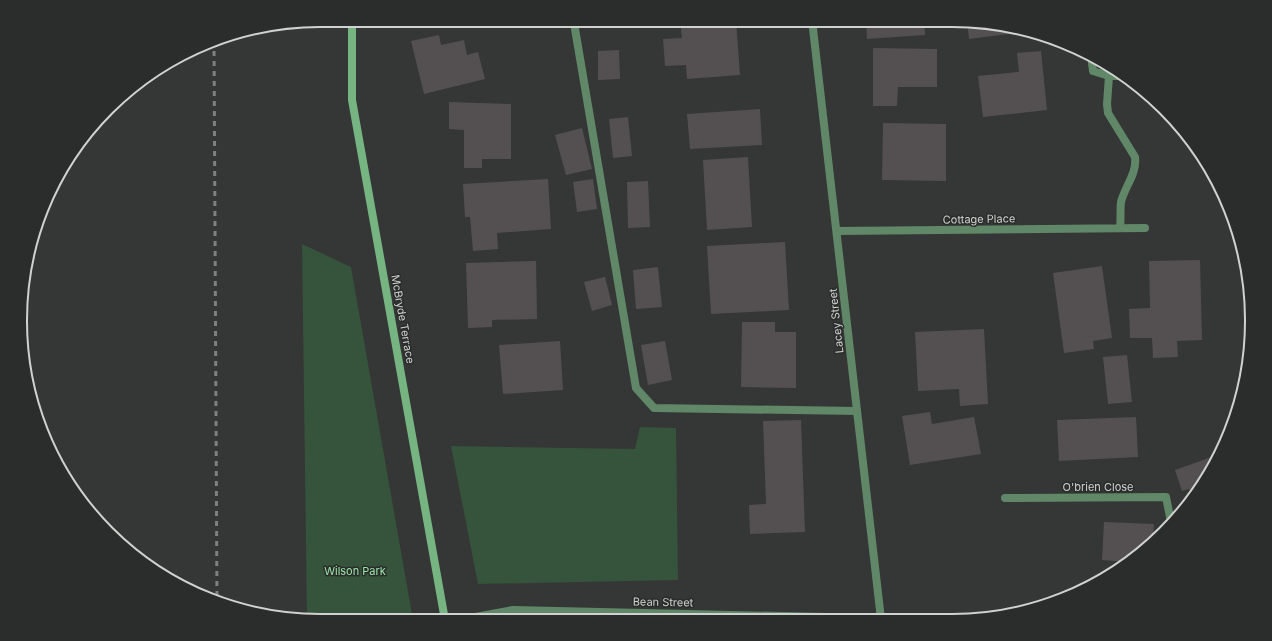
<svg xmlns="http://www.w3.org/2000/svg" width="1272" height="641" font-family="Inter,sans-serif">
<style>
.green{fill:#36533c}
.building{fill:#545051}
.lines{fill:none;stroke-linecap:round;stroke-linejoin:round}
.service{stroke:#608767;stroke-width:8}
.minor{stroke:#608767;stroke-width:8}
.secondary{stroke:#76b482;stroke-width:8}
.rail{stroke:#7f817f;stroke-width:3;stroke-dasharray:5 5;stroke-linecap:butt}
.labels{text-anchor:middle;dominant-baseline:central;stroke-width:3;stroke-linejoin:round;paint-order:stroke}
.street-label{font-size:11px;fill:#d0d2d0;stroke:#2a2d2b}
.park-label{font-size:11px;fill:#9ae5a9;stroke:#2a2d2b}
.rim{fill:none;stroke:#d0d2d0;stroke-width:2}
</style>
<rect width="100%" height="100%" fill="#343735"/>
<path class="green" d="M302,244L351,267L413,620H307Z
M640,427L676,428L678,580L478,584L451,446L635,449Z"/>
<path class="building" d="M736,20L740,75L687,79L686,65L665,66L663,39L682,38L680,21Z
M866,21H924L925,35L867,39Z
M967,21H971L1032,31L969,39Z
M439,35L441,45L464,40L467,55L478,52L485,79L424,94L411,41Z
M873,48L937,49V87H898L897,106H873Z
M619,50L620,79L598,80V51Z
M1041,51L1047,110L983,117L978,76L1019,72L1017,53Z
M449,102L511,104V159H482V168H464V130L449,129Z
M760,109L762,145L690,149L687,114Z
M628,117L632,156L613,158L609,119Z
M883,123L946,124V181L882,180Z
M582,128L592,169L566,175L555,135Z
M748,157L752,227L707,230L703,160Z
M548,179L551,229L497,233L498,249L473,251L470,217H465L463,184Z
M593,179L597,209L577,212L573,182Z
M648,181L650,227L628,228L627,182Z
M785,242L789,310L711,314L707,246Z
M1200,260L1202,340L1177,341L1178,357L1153,358L1152,338H1130L1129,309L1150,308L1149,261Z
M536,261L537,319L492,320V327L468,328L466,263Z
M1102,266L1112,338L1093,341L1094,349L1064,353L1053,273Z
M658,267L662,307L636,309L633,270Z
M605,277L612,305L592,311L584,282Z
M742,322H775V332H796V388L741,387Z
M984,329L988,404L960,406L959,389L918,391L915,332Z
M560,341L563,390L503,394L499,345Z
M665,341L672,380L648,385L641,345Z
M1127,355L1132,402L1108,404L1103,357Z
M930,412L932,424L974,417L981,454L910,465L902,416Z
M1136,417L1138,457L1059,461L1057,420Z
M801,420L805,532L750,534L749,505L766,504L763,421Z
M1220,454L1193,499L1189,489L1182,491L1175,470Z
M1104,522L1154,524L1153,540L1134,559L1129,562L1102,560Z"/>
<g class="lines">
<path class="service" d="M577,20L574,23L636,388L654,408L857,411"/>
<path class="minor" d="M812,20L881,619
M1091,55L1093,71L1109,76H1125
M1109,76L1107,104L1108,113L1135,157C1137,174 1125,186 1121,202C1120,210 1121,220 1120,228
M837,231L1145,228
M1005,498L1166,497L1171,522
M459,620L513,610L914,619"/>
<path class="secondary" d="M352,20V100L445,620"/>
<path class="rail" d="M214,41L217,601"/>
</g>
<g class="labels">
<g class="street-label">
<text transform="translate(979 219) rotate(-1)">Cottage Place</text>
<text transform="translate(403 319) rotate(80)">McBryde Terrace</text>
<text transform="translate(836 321) rotate(-96)">Lacey Street</text>
<text x="1098" y="487">O'brien Close</text>
<text transform="translate(663 602) rotate(1)">Bean Street</text>
</g>
<g class="park-label">
<text x="355" y="571">Wilson Park</text>
</g>
</g>
<path d="M0 0H1272V641H0ZM320 27H952A293 293 0 0 1 1245 320V321A293 293 0 0 1 952 614H320A293 293 0 0 1 27 321V320A293 293 0 0 1 320 27Z" fill="#2a2d2b" fill-rule="evenodd"/>
<path class="rim" d="M320 27H952A293 293 0 0 1 1245 320V321A293 293 0 0 1 952 614H320A293 293 0 0 1 27 321V320A293 293 0 0 1 320 27Z"/>
</svg>
